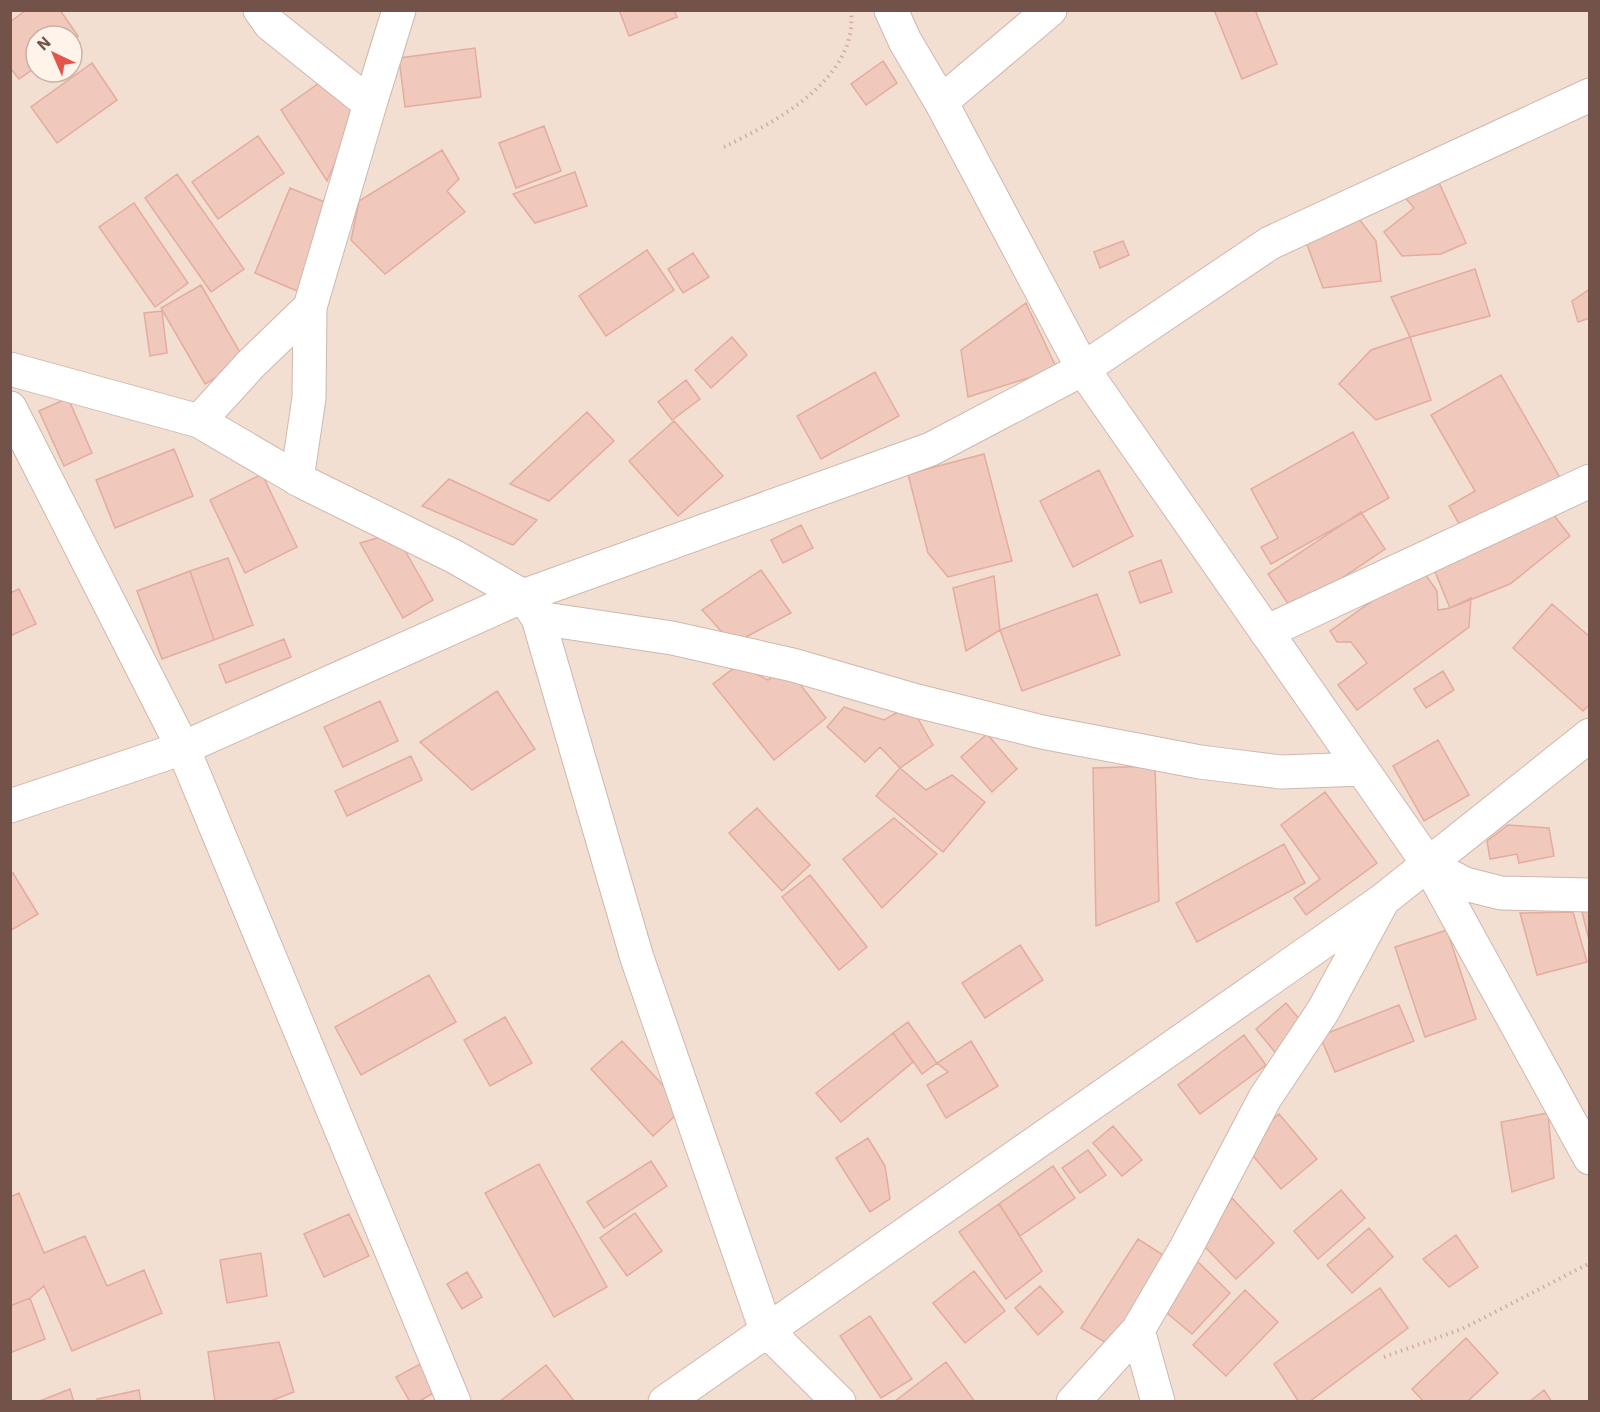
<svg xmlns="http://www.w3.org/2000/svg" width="1600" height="1412" font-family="'IBM Plex Sans',sans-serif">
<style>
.residential{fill:#f3dfd2;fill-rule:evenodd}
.building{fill:#f0c8bc;stroke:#e3ac9d;stroke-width:1.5}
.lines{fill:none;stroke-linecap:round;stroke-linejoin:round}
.street-casing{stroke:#cfb7ad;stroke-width:35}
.path{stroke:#d5ab9f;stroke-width:4;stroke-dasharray:1.5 4.5;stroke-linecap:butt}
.street{stroke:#fff;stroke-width:33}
</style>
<rect width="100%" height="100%" fill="#fceee4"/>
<path class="residential" d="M11,11H1589V1401H11ZM36,36H72V72H36Z"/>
<path class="building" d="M26,10H60L78,36L72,40V36H36V67L19,79L10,68V22Z
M619,10H674L677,17L629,36Z
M1214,10H1255L1277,64L1242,79Z
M475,48L481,97L405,107L399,58Z
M883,61L897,83L866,105L851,84Z
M92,63L117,100L57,143L31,107Z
M325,79L357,112L327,181L281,110Z
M544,126L561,171L516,188L499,143Z
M258,136L284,173L218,219L192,182Z
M442,150L459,179L447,191L465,212L385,274L351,240L359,201Z
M575,172L587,206L535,223L513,194Z
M177,174L244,269L211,292L145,198Z
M1437,178L1466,243L1441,254L1402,256L1384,232L1414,208L1402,194Z
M290,188L332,205L297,291L255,273Z
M134,203L188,283L155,307L99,227Z
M1359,219L1376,241L1381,281L1323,288L1305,239Z
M1123,241L1129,255L1100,268L1094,252Z
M647,250L674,290L606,336L579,296Z
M693,253L709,277L683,293L668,269Z
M1475,269L1490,316L1410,337L1391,297Z
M201,285L245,361L205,384L161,308Z
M1590,289V318L1578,322L1572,301Z
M1026,303L1057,369L968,397L961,350Z
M162,311L167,353L150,356L144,313Z
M732,337L747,355L711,388L695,370Z
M1410,337L1431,400L1376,420L1339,384L1371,350Z
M875,372L899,416L821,459L797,416Z
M1501,375L1563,483L1467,538L1449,506L1475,491L1431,415Z
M686,380L700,399L672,420L658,402Z
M68,398L92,453L64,466L39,411Z
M587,412L614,441L549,501L510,484Z
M674,421L723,476L678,516L629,461Z
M1353,432L1389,498L1271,564L1261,547L1278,538L1251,489Z
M174,449L193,496L115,528L96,480Z
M984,454L1012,561L948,577L928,553L908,474Z
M1099,470L1133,536L1073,567L1040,501Z
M262,474L297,547L245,573L210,500Z
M449,479L537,520L513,545L422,506Z
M1549,509L1570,536L1510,584L1450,608L1430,560Z
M1361,512L1385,549L1293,611L1268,574Z
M801,525L813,548L783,563L771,540Z
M395,533L433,600L403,618L360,543Z
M228,558L253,625L214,640L190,571Z
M1161,560L1172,592L1140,603L1129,572Z
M1420,567L1437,591L1438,610L1450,608L1471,598L1469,627L1357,710L1338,685L1367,663L1351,642H1337L1330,631Z
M761,570L791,613L733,644L702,610Z
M190,571L214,640L162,659L137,591Z
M994,576L1000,630L966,651L953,588Z
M19,589L36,624L10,636V593Z
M1097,594L1120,655L1022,691L1000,630Z
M1552,604L1590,637V704L1583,711L1513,648Z
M284,639L291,657L226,683L219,665Z
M738,665L768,680L786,666L826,718L774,760L713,684Z
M1443,671L1454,690L1426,708L1414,689Z
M497,691L535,749L472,790L420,742Z
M380,701L398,741L343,767L324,727Z
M910,705L933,745L900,768L880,747L865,762L827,727L844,707L884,720Z
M987,734L1017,769L992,792L961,757Z
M1438,740L1469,795L1424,821L1393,766Z
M411,756L422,780L347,816L335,791Z
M1155,766L1159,901L1096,926L1093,768Z
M900,768L926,790L952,775L985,802L943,852L876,796Z
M1325,792L1377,863L1306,915L1294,898L1320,879L1281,825Z
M757,808L810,865L782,891L729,833Z
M894,818L937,854L882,908L843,859Z
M1508,825L1549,828L1554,856L1519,863L1517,854L1490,859L1487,841Z
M1284,844L1305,883L1197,942L1176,903Z
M13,873L38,914L10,931V874Z
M810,875L867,947L839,970L782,897Z
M1590,910V944L1582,912Z
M1573,912L1587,962L1537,975L1520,913Z
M1447,930L1476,1019L1425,1037L1395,947Z
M1020,945L1043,980L985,1018L962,983Z
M429,975L456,1022L361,1075L335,1027Z
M1286,1003L1301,1021L1283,1062L1256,1029Z
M1399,1005L1414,1041L1335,1072L1320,1036Z
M505,1017L532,1063L490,1086L464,1040Z
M908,1022L937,1063L922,1074L893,1033Z
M893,1033L913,1062L841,1122L816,1093Z
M1244,1035L1266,1065L1200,1114L1178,1085Z
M622,1041L684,1108L653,1136L591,1069Z
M971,1041L998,1086L946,1118L927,1085L948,1072L937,1063Z
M1548,1113L1554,1178L1512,1192L1501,1122Z
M1279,1114L1317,1159L1281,1189L1243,1144Z
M1113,1126L1142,1160L1122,1176L1093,1143Z
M868,1138L885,1166L890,1199L870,1212L836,1158Z
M1088,1150L1106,1175L1080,1193L1062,1168Z
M651,1161L667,1186L604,1228L587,1202Z
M539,1164L607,1287L554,1317L485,1193Z
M1053,1166L1075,1198L1020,1236L999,1204Z
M1341,1190L1365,1218L1318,1259L1294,1231Z
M19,1193L44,1253L85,1236L107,1286L144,1270L162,1313L72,1351L44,1286L30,1298L10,1306V1197Z
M1232,1198L1274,1243L1236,1279L1203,1245Z
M999,1204L1042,1271L1006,1299L959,1232Z
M635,1213L662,1251L627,1276L600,1238Z
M349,1214L369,1256L324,1277L304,1234Z
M1369,1228L1393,1257L1352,1293L1327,1265Z
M1456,1235L1478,1267L1449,1287L1423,1259Z
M1138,1239L1174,1262L1108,1344L1081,1328Z
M261,1253L267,1296L227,1303L220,1260Z
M1196,1260L1230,1293L1192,1334L1167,1313Z
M974,1271L1005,1311L965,1343L933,1303Z
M467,1272L482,1297L462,1309L447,1284Z
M1040,1286L1063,1312L1038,1335L1015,1308Z
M1380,1288L1408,1328L1309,1402H1299L1274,1364Z
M1245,1290L1278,1322L1226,1376L1193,1345Z
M30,1298L45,1339L10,1353V1306Z
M870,1316L912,1379L881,1398L840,1336Z
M1466,1338L1498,1373L1467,1402H1424L1412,1389Z
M279,1342L294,1392L268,1402H215L208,1352Z
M946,1362L975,1402H894Z
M422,1363L437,1391L418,1402H410L396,1377Z
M546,1365L575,1402H499Z
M70,1389L74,1402H37Z
M139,1390L141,1402H98L97,1399Z
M1544,1390L1552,1402H1529Z"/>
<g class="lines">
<g class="street-casing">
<path id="street" d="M260,10L270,24L370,104L310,307L309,398L297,479
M891,10L905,41L941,102L1083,369L1429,865L1590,1158
M941,102L1050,10
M370,104L399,10
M10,369L199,421L303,482L455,557L523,596L538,618L637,958L766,1330L839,1402
M10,408L183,748L454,1402
M199,421L250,365L310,307
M538,618L672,638L793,665L917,701L1042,732L1200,762L1281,772L1362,769
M1266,632L1590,481
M10,806L183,748L523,596L931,449L1083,369L1270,243L1590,95
M1429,865L1465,884L1501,893L1590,895
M1138,1330L1158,1402
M665,1402L1383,900L1590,735
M1073,1402L1138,1330L1186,1248L1265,1098L1323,1011L1381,904"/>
</g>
<path class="path" d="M724,147C775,122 859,79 851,10
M1384,1357L1462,1329L1590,1263"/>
<use href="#street" class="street"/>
</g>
<rect width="1600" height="1412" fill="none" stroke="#73524a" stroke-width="24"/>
<g transform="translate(54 54) rotate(316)"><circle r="28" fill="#fff3ea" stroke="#c7b3aa" stroke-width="1.5"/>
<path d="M0-4.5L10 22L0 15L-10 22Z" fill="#e3544b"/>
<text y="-9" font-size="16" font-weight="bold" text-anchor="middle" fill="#73524a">N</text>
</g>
</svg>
